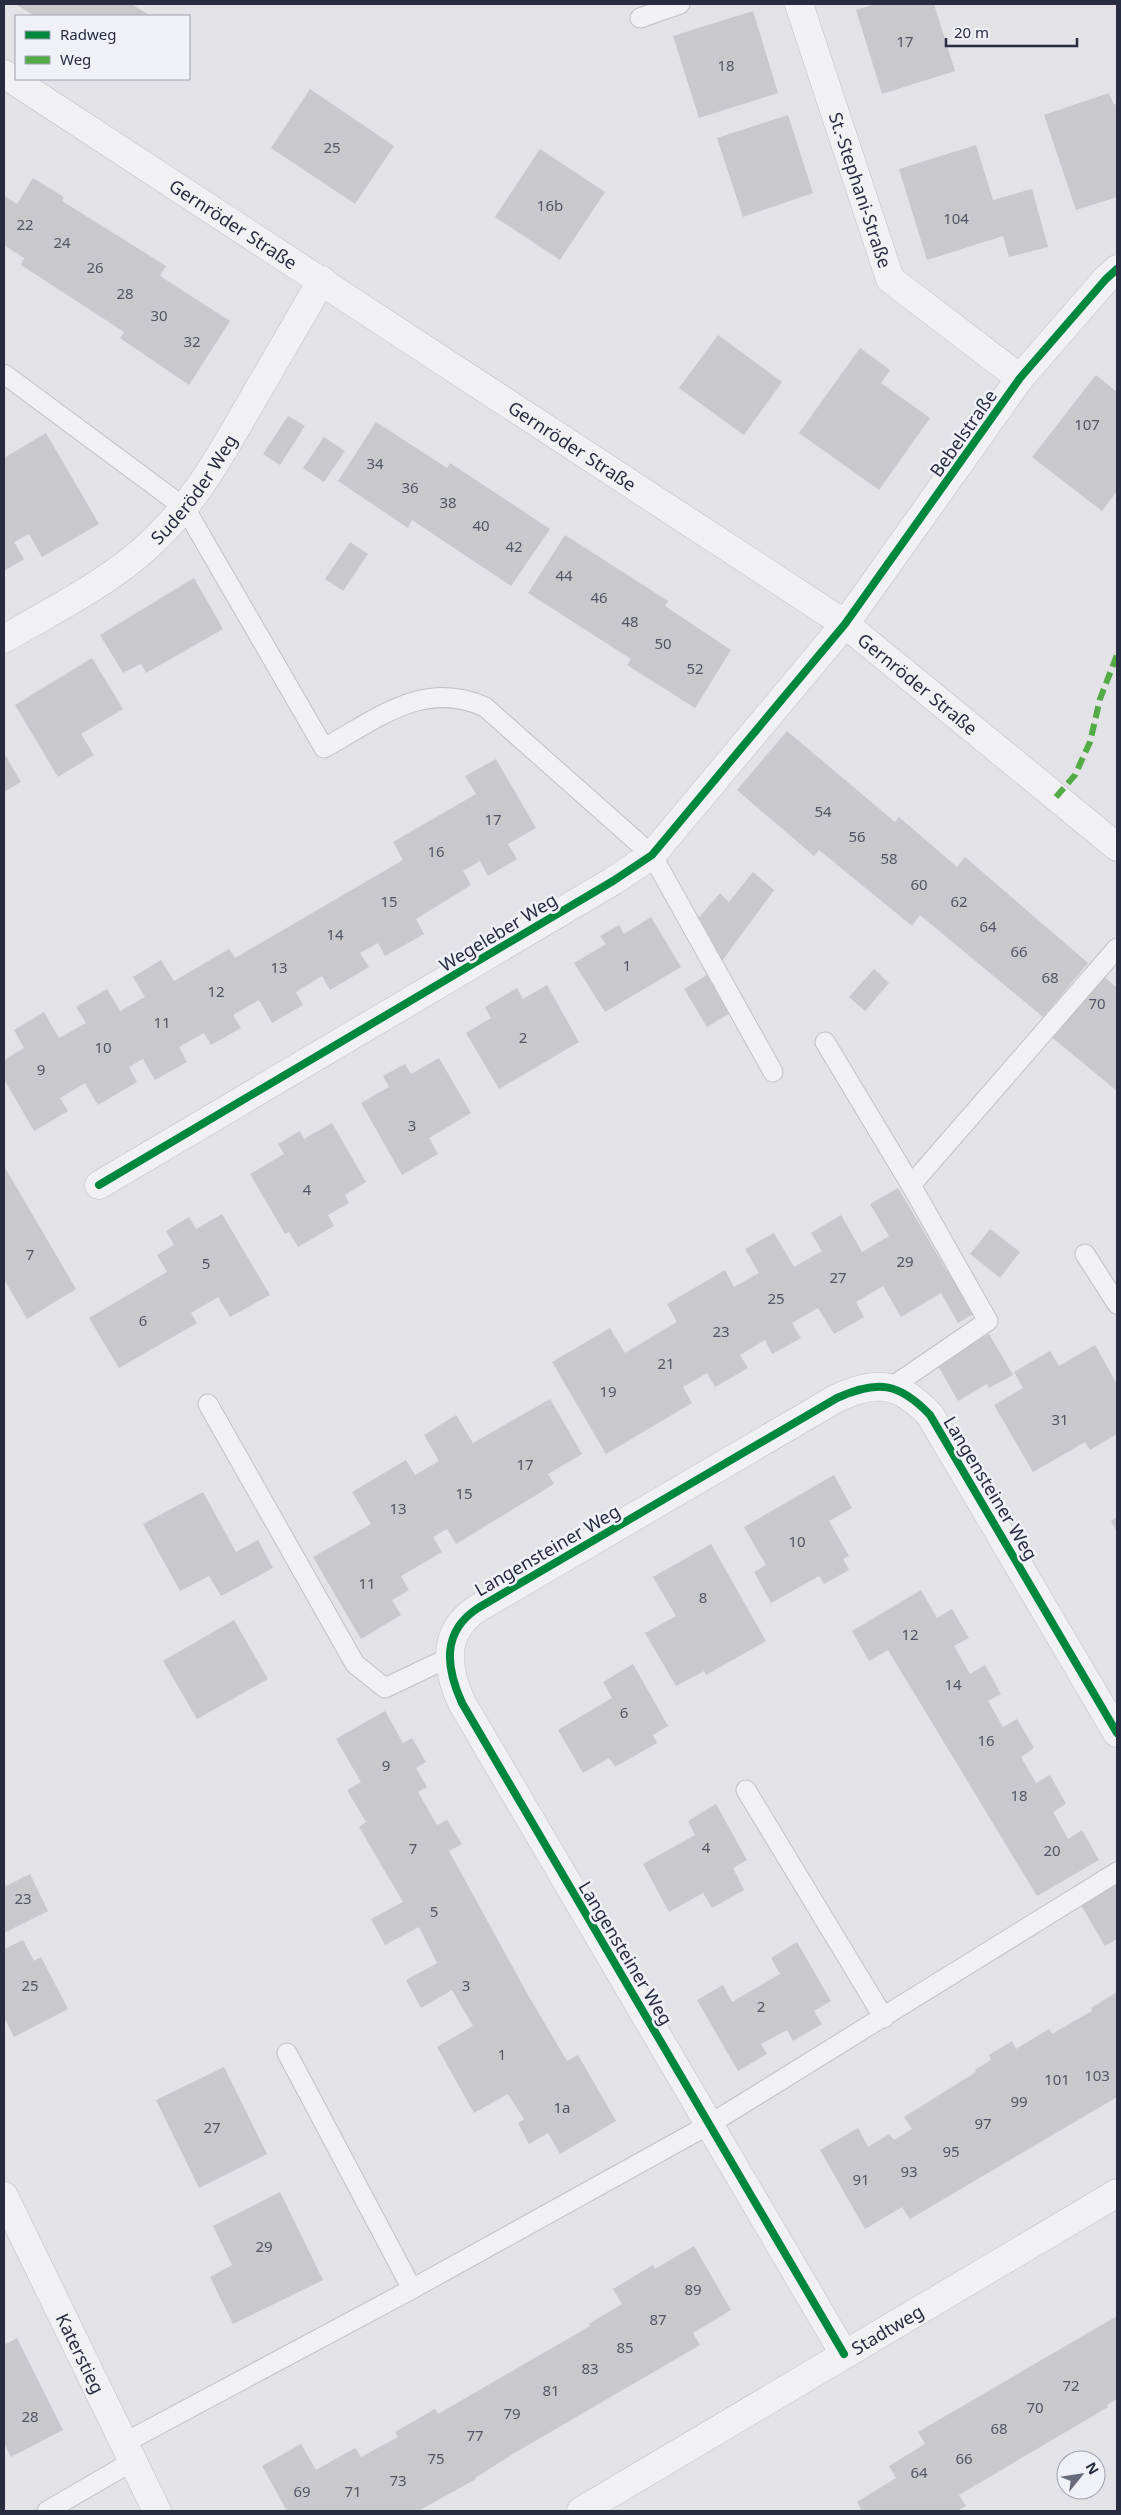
<svg xmlns="http://www.w3.org/2000/svg" width="1121" height="2515" font-family="'Noto Sans',sans-serif">
<style>
.building{fill:#c8c8cd}
.lines{fill:none;stroke-linecap:round;stroke-linejoin:round}
.lane-casing{stroke:#c0c0c5;stroke-width:21}
.street-casing{stroke:#c0c0c5;stroke-width:29}
.lane{stroke:#f1f1f3;stroke-width:19}
.street{stroke:#f1f1f3;stroke-width:28}
.quiet{stroke:#53ab46;stroke-width:6;stroke-dasharray:12 6;stroke-linecap:butt}
.cycleway-casing{stroke:#eff1f6;stroke-width:11}
.cycleway{stroke:#00873e;stroke-width:8}
.labels{text-anchor:middle;dominant-baseline:central;stroke-width:5;stroke-linejoin:round;paint-order:stroke}
.number-label{font-size:15px;fill:#525565}
.street-label{font-size:18px;fill:#282c40;stroke:#eff1f6}
</style>
<rect width="100%" height="100%" fill="#e2e2e7"/>
<path class="building" d="M15,4H131L151,16H35Z
M876,4H934L955,71L882,94L856,10Z
M753,11L778,93L699,118L673,36Z
M310,89L394,146L355,204L271,148Z
M1109,93L1114,105L1117,103V197L1076,210L1044,115Z
M788,115L813,193L743,217L717,138Z
M976,145L993,200L1032,189L1048,247L1009,257L1003,236L927,260L899,169Z
M540,149L605,192L560,260L495,217Z
M33,178L64,197L62,201L166,266L160,276L230,321L189,385L120,338L124,332L21,265L24,258L4,245V199L5,196L17,204Z
M718,335L782,382L744,435L679,388Z
M860,348L890,370L881,383L930,418L879,490L799,433Z
M1096,375L1117,392V491L1102,511L1032,457Z
M288,416L305,426L280,465L263,454Z
M376,422L447,468L450,463L550,529L511,586L412,520L408,528L338,481Z
M46,433L99,524L42,557L29,534L14,542L24,559L4,571V458Z
M324,437L345,451L324,482L303,468Z
M565,535L668,601L665,606L731,650L695,708L627,665L631,659L528,593Z
M350,542L368,554L343,591L325,579Z
M194,578L223,629L146,673L141,664L123,673L100,635Z
M92,658L123,709L81,734L94,755L58,777L15,705Z
M787,731L895,822L899,817L957,867L965,857L1088,963L1043,1017L920,915L912,926L819,850L814,856L737,790Z
M4,753L21,782L4,792Z
M496,759L536,828L508,844L517,859L488,876L480,861L463,871L471,885L416,919L424,934L385,956L378,943L360,953L369,967L330,990L322,976L296,992L303,1005L272,1023L259,1000L233,1015L241,1028L211,1045L204,1033L179,1047L187,1062L155,1080L143,1059L129,1067L137,1082L98,1105L85,1083L60,1098L68,1111L34,1131L4,1079V1060L24,1048L14,1030L44,1012L59,1038L86,1023L76,1007L107,989L120,1011L145,997L133,977L161,960L174,981L229,949L235,958L403,860L393,842L476,794L465,776Z
M753,872L774,890L722,961L696,921L720,893L729,902Z
M651,917L681,967L605,1012L574,963L606,944L600,936L619,925L624,934Z
M874,969L889,983L865,1011L849,997Z
M1101,974L1117,988V1091L1049,1035Z
M707,975L730,1013L707,1027L684,989Z
M547,985L579,1042L499,1089L466,1033L491,1018L485,1007L517,988L523,999Z
M439,1058L471,1113L429,1138L438,1154L402,1175L361,1103L389,1087L383,1076L405,1064L411,1074Z
M332,1123L366,1182L345,1195L349,1203L328,1215L334,1226L298,1247L289,1232L285,1234L250,1174L284,1154L278,1144L300,1131L304,1139Z
M4,1166L76,1289L27,1319L4,1279Z
M898,1188L947,1271L951,1269L975,1313L958,1323L941,1293L901,1317L883,1286L856,1302L864,1317L834,1334L818,1308L792,1323L801,1338L772,1354L765,1340L740,1355L748,1368L715,1387L707,1373L683,1387L692,1403L606,1454L552,1362L610,1328L625,1353L677,1322L667,1304L725,1270L734,1287L759,1273L745,1249L774,1233L794,1267L822,1251L811,1233L841,1215L862,1252L889,1236L870,1204Z
M222,1214L270,1295L230,1317L218,1297L191,1313L197,1323L119,1368L89,1318L167,1272L157,1255L174,1245L166,1231L189,1217L196,1229Z
M990,1229L1020,1252L1000,1278L970,1254Z
M989,1334L1013,1375L989,1388L987,1384L958,1401L937,1364Z
M1095,1345L1117,1384V1434L1090,1450L1085,1442L1033,1472L994,1405L1023,1388L1014,1372L1050,1351L1059,1366Z
M550,1399L582,1454L548,1474L554,1484L456,1544L447,1529L433,1537L442,1552L401,1576L409,1590L392,1600L401,1615L361,1639L313,1557L371,1524L352,1492L406,1460L415,1475L439,1461L424,1435L456,1415L473,1443Z
M834,1475L852,1508L829,1521L849,1556L843,1559L849,1570L824,1584L819,1576L771,1603L754,1572L766,1565L744,1527Z
M203,1492L236,1552L258,1540L273,1568L221,1596L209,1576L180,1591L143,1524Z
M1117,1517V1532L1111,1521Z
M711,1544L766,1641L706,1675L704,1671L676,1686L645,1633L676,1616L653,1577Z
M921,1590L937,1618L952,1609L969,1638L954,1646L970,1674L985,1665L1001,1694L988,1701L1003,1727L1017,1719L1034,1748L1021,1757L1036,1783L1050,1775L1066,1804L1053,1812L1068,1839L1082,1830L1099,1860L1037,1896L888,1650L869,1661L852,1631Z
M234,1620L268,1679L197,1719L163,1661Z
M633,1664L668,1726L653,1735L657,1743L615,1767L609,1758L583,1773L558,1730L612,1698L603,1682Z
M385,1711L403,1743L412,1738L426,1762L416,1768L427,1787L418,1792L437,1825L447,1820L462,1844L449,1851L528,1995L567,2061L578,2055L616,2121L560,2154L548,2133L529,2144L518,2123L524,2119L508,2094L474,2113L437,2047L473,2026L452,1990L421,2008L406,1980L437,1963L419,1927L385,1945L371,1919L403,1902L359,1827L366,1822L347,1790L361,1782L336,1739Z
M716,1804L747,1860L733,1868L744,1890L712,1908L703,1893L669,1912L643,1864L695,1835L688,1821Z
M30,1874L48,1911L4,1933V1882L6,1886Z
M1117,1884V1939L1105,1946L1081,1905Z
M23,1940L34,1961L41,1957L68,2009L14,2037L4,2017V1949Z
M797,1942L831,2001L814,2011L822,2024L793,2041L787,2030L761,2044L767,2054L738,2071L697,2000L723,1985L732,2002L780,1974L771,1958Z
M1117,1992V2097L910,2219L902,2207L865,2229L820,2150L858,2128L868,2147L889,2134L894,2140L912,2129L904,2117L976,2072L975,2070L991,2060L989,2055L1012,2041L1016,2049L1049,2029L1052,2034L1092,2011L1091,2008Z
M224,2067L267,2154L199,2188L156,2100Z
M280,2192L323,2280L233,2324L210,2277L232,2265L213,2226Z
M694,2246L731,2310L693,2333L700,2345L511,2455L475,2478L476,2479L418,2511H287L262,2466L301,2444L316,2470L355,2448L361,2457L398,2437L395,2432L435,2409L438,2414L590,2326L589,2324L622,2304L613,2289L653,2265L655,2269Z
M1117,2316V2399L1107,2405L1108,2407L959,2495L966,2506L957,2511H862L857,2502L896,2478L889,2466L925,2444L918,2432Z
M17,2338L63,2430L11,2457L4,2443V2345Z"/>
<g class="lines">
<g class="lane-casing">
<path id="lane" d="M640,18L680,4
M4,374L185,508L324,748C377,719 423,679 485,707L652,855L773,1072
M825,1042L911,1185
M1085,1254L1117,1304
M890,1388L988,1321L911,1185L1117,948
M208,1404L355,1664L385,1688L450,1657
M746,1790L884,2018
M287,2053L412,2289
M124,2443L412,2289L710,2124L1117,1872
M47,2511L133,2461"/>
</g>
<g class="street-casing">
<g id="street">
<path id="s1" d="M799,4L890,279L1020,378"/>
<path id="s2" d="M4,74L845,624L1117,847"/>
<path id="s3" d="M4,639C53,610 107,584 149,545C194,504 220,456 250,404C274,363 298,321 322,280"/>
<path d="M99,1185L613,881L652,855L845,624L1020,378L1106,279L1117,269"/>
<path id="s4" d="M4,2196L157,2511"/>
<path d="M844,2354L462,1703C446,1668 441,1632 478,1608L837,1398C877,1380 899,1382 930,1415L1117,1733"/>
<path id="s5" d="M581,2511L1117,2193"/>
</g>
</g>
<use href="#lane" class="lane"/>
<use href="#street" class="street"/>
<path class="quiet" d="M1056,797L1075,775L1090,742L1100,699L1117,655"/>
<g class="cycleway-casing">
<path id="cycleway" d="M99,1185L613,881L652,855L845,624L1020,378L1106,279L1117,269
M844,2354L462,1703C446,1668 441,1632 478,1608L837,1398C877,1380 899,1382 930,1415L1117,1733"/>
</g>
<use href="#cycleway" class="cycleway"/>
</g>
<g class="labels">
<g class="number-label">
<text x="905" y="41">17</text>
<text x="726" y="65">18</text>
<text x="332" y="147">25</text>
<text x="550" y="205">16b</text>
<text x="956" y="218">104</text>
<text x="25" y="224">22</text>
<text x="62" y="242">24</text>
<text x="95" y="267">26</text>
<text x="125" y="293">28</text>
<text x="159" y="315">30</text>
<text x="192" y="341">32</text>
<text x="1087" y="424">107</text>
<text x="375" y="463">34</text>
<text x="410" y="487">36</text>
<text x="448" y="502">38</text>
<text x="481" y="525">40</text>
<text x="514" y="546">42</text>
<text x="564" y="575">44</text>
<text x="599" y="597">46</text>
<text x="630" y="621">48</text>
<text x="663" y="643">50</text>
<text x="695" y="668">52</text>
<text x="823" y="811">54</text>
<text x="493" y="819">17</text>
<text x="857" y="836">56</text>
<text x="436" y="851">16</text>
<text x="889" y="858">58</text>
<text x="919" y="884">60</text>
<text x="389" y="901">15</text>
<text x="959" y="901">62</text>
<text x="988" y="926">64</text>
<text x="335" y="934">14</text>
<text x="1019" y="951">66</text>
<text x="627" y="965">1</text>
<text x="279" y="967">13</text>
<text x="1050" y="977">68</text>
<text x="216" y="991">12</text>
<text x="1097" y="1003">70</text>
<text x="162" y="1022">11</text>
<text x="523" y="1037">2</text>
<text x="103" y="1047">10</text>
<text x="41" y="1069">9</text>
<text x="412" y="1125">3</text>
<text x="307" y="1189">4</text>
<text x="30" y="1254">7</text>
<text x="905" y="1261">29</text>
<text x="206" y="1263">5</text>
<text x="838" y="1277">27</text>
<text x="776" y="1298">25</text>
<text x="143" y="1320">6</text>
<text x="721" y="1331">23</text>
<text x="666" y="1363">21</text>
<text x="608" y="1391">19</text>
<text x="1060" y="1419">31</text>
<text x="525" y="1464">17</text>
<text x="464" y="1493">15</text>
<text x="398" y="1508">13</text>
<text x="797" y="1541">10</text>
<text x="367" y="1583">11</text>
<text x="703" y="1597">8</text>
<text x="910" y="1634">12</text>
<text x="953" y="1684">14</text>
<text x="624" y="1712">6</text>
<text x="986" y="1740">16</text>
<text x="386" y="1765">9</text>
<text x="1019" y="1795">18</text>
<text x="706" y="1847">4</text>
<text x="413" y="1848">7</text>
<text x="1052" y="1850">20</text>
<text x="23" y="1898">23</text>
<text x="434" y="1911">5</text>
<text x="30" y="1985">25</text>
<text x="466" y="1985">3</text>
<text x="761" y="2006">2</text>
<text x="502" y="2054">1</text>
<text x="1097" y="2075">103</text>
<text x="1057" y="2079">101</text>
<text x="1019" y="2101">99</text>
<text x="562" y="2107">1a</text>
<text x="983" y="2123">97</text>
<text x="212" y="2127">27</text>
<text x="951" y="2151">95</text>
<text x="909" y="2171">93</text>
<text x="861" y="2179">91</text>
<text x="264" y="2246">29</text>
<text x="693" y="2289">89</text>
<text x="658" y="2319">87</text>
<text x="625" y="2347">85</text>
<text x="590" y="2368">83</text>
<text x="1071" y="2385">72</text>
<text x="551" y="2390">81</text>
<text x="1035" y="2407">70</text>
<text x="512" y="2413">79</text>
<text x="30" y="2416">28</text>
<text x="999" y="2428">68</text>
<text x="475" y="2435">77</text>
<text x="436" y="2458">75</text>
<text x="964" y="2458">66</text>
<text x="919" y="2472">64</text>
<text x="398" y="2480">73</text>
<text x="302" y="2491">69</text>
<text x="353" y="2491">71</text>
</g>
<g class="street-label">
<text stroke="none"><textPath href="#s1" startOffset="196">St.-Stephani-Straße</textPath></text>
<text stroke="none"><textPath href="#s2" startOffset="274">Gernröder Straße</textPath></text>
<text transform="translate(963 433) rotate(-55)">Bebelstraße</text>
<text stroke="none"><textPath href="#s2" startOffset="679">Gernröder Straße</textPath></text>
<text stroke="none"><textPath href="#s3" startOffset="245">Suderöder Weg</textPath></text>
<text stroke="none"><textPath href="#s2" startOffset="1099">Gernröder Straße</textPath></text>
<text transform="translate(498 932) rotate(-31)">Wegeleber Weg</text>
<text transform="translate(991 1488) rotate(59)">Langensteiner Weg</text>
<text transform="translate(547 1550) rotate(-30)">Langensteiner Weg</text>
<text transform="translate(626 1953) rotate(59)">Langensteiner Weg</text>
<text stroke="none"><textPath href="#s5" startOffset="356">Stadtweg</textPath></text>
<text stroke="none"><textPath href="#s4" startOffset="175">Katerstieg</textPath></text>
</g>
</g>
<rect width="1121" height="2515" fill="none" stroke="#282c40" stroke-width="10"/>
<rect x="15" y="15" width="175" height="65" fill="#eff1f6" stroke="#9fa2ad"/>
<rect x="25" y="31" width="25" height="8" fill="#00873e" stroke="#9fa2ad"/>
<text x="60" y="40" font-size="15" fill="#282c40">Radweg</text>
<rect x="25" y="56" width="25" height="8" fill="#53ab46" stroke="#9fa2ad"/>
<text x="60" y="65" font-size="15" fill="#282c40">Weg</text>
<g transform="translate(1081 2475) rotate(60)"><circle r="24" fill="#eff1f6" stroke="#9fa2ad"/>
<path d="M0-4L9 19L0 12L-9 19Z" fill="#696c7a"/>
<text y="-8" font-size="14" font-weight="bold" text-anchor="middle" fill="#282c40">N</text>
</g>
<path d="M946 38v8h131v-8" fill="none" stroke="#282c40" stroke-width="2.5"/>
<text x="954" y="38" font-size="15" fill="#282c40" stroke="#eff1f6" stroke-width="4" paint-order="stroke">20 m</text>
</svg>
